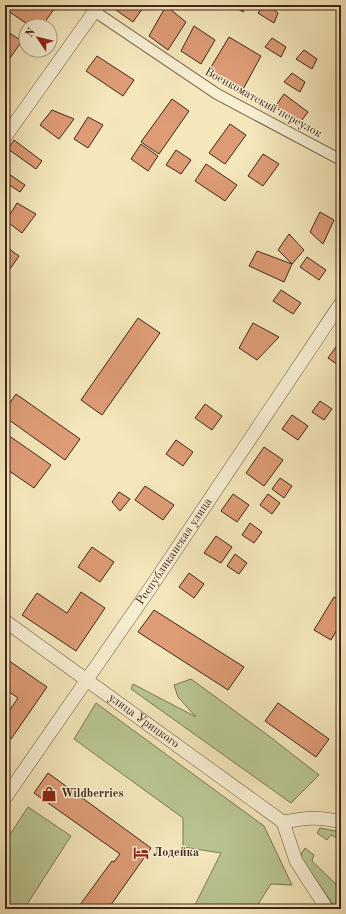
<svg xmlns="http://www.w3.org/2000/svg" width="346" height="914" font-family="'Old Standard TT',serif">
<style>
.green{fill:#b9c692;stroke:#7d7656}
.building{fill:#de9c76;stroke:#41261b}
.lines{fill:none;stroke-linecap:round;stroke-linejoin:round}
.minor-casing{stroke:#6e5643;stroke-width:12}
.tertiary-casing{stroke:#6e5643;stroke-width:14}
.minor{stroke:#f8efd3;stroke-width:10}
.tertiary{stroke:#f8efd3;stroke-width:13}
.labels{text-anchor:middle;dominant-baseline:central;stroke-width:3;stroke-linejoin:round;paint-order:stroke}
.street-label{font-size:12px;fill:#41261b;stroke:#f8efd3}
.poi-label{font-size:12px;font-weight:bold;fill:#41261b;stroke:#f8efd3;text-anchor:start}
</style>
<rect width="100%" height="100%" fill="#f4e7bb"/>
<filter id="stains"><feTurbulence type="fractalNoise" baseFrequency=".005" numOctaves="4"/><feColorMatrix values="0 0 0 0 .2 0 0 0 0 .09 0 0 0 0 .02 0 0 0 .5 -.17"/></filter>
<radialGradient id="worn" r=".72"><stop offset=".6" stop-color="#630" stop-opacity="0"/><stop offset="1" stop-color="#630" stop-opacity=".3"/></radialGradient>
<path class="green" d="M191,679L269,736L319,775L291,803L131,689L133,684L196,717L178,697L174,685Z
M96,703L264,826L292,885L271,884L255,909H193L221,853L183,847V818L74,739Z
M28,807L71,836L24,909H5V842Z
M320,828L341,832V840L331,835L327,840L317,833Z
M305,848L314,855L312,861L339,887L341,886V909H338L332,903L301,858V854Z"/>
<path class="building" d="M11,5H57L42,26H30L7,10Z
M119,5H145L133,22L116,10Z
M232,5H246L243,12Z
M264,5H267L278,13L274,23L258,13Z
M271,5H282L279,10Z
M166,6L186,22L168,50L149,36Z
M194,26L215,40L201,64L181,51Z
M6,31L22,41L5,65V33Z
M229,37L261,56L241,93L208,72Z
M272,38L286,47L281,57L265,47Z
M304,50L317,59L312,69L296,59Z
M97,56L134,80L123,96L86,71Z
M292,73L305,82L300,92L284,82Z
M284,94L308,112L299,124L275,107Z
M172,99L189,111L159,154L141,142Z
M52,110L74,119L59,139L40,125Z
M88,117L103,125L88,148L74,139Z
M230,124L246,135L225,164L209,153Z
M14,140L42,161L36,169L8,149Z
M141,144L158,156L148,171L131,159Z
M176,150L191,160L181,174L166,165Z
M263,154L279,164L263,186L248,176Z
M206,164L237,185L225,201L195,181Z
M9,174L25,185L20,192L5,182V180Z
M17,203L36,214L22,233L6,221Z
M320,212L334,220L323,244L310,232Z
M289,234L304,250L292,264L278,250Z
M5,246L19,256L10,269L5,266Z
M257,251L292,264L284,282L249,266Z
M307,257L326,270L319,280L300,267Z
M281,290L301,303L293,314L273,301Z
M138,318L160,333L102,415L81,400Z
M253,323L279,337L257,360L239,348Z
M338,344L341,345V367L328,358Z
M16,394L80,439L65,460L5,417V410Z
M320,401L332,409L324,420L312,412Z
M205,404L222,416L212,430L195,418Z
M292,415L308,426L298,440L282,429Z
M5,433L51,465L34,488L5,468Z
M176,440L193,452L183,466L166,454Z
M264,447L283,460L264,486L246,473Z
M280,478L292,486L284,498L272,489Z
M145,486L174,505L163,520L135,500Z
M119,492L130,499L120,511L112,502Z
M233,494L249,505L237,522L221,511Z
M268,494L280,503L272,514L260,505Z
M250,523L262,532L254,543L242,535Z
M216,536L232,547L221,563L204,553Z
M5,539L9,541L5,547Z
M92,547L114,562L100,582L78,567Z
M235,554L247,563L239,574L227,566Z
M189,573L204,584L194,598L179,587Z
M81,592L105,608L76,651L22,615L37,593L67,613Z
M334,597L341,601V623L331,640L314,630Z
M154,610L244,667L228,690L138,632Z
M5,658L47,687L11,739L5,735V717L18,698L5,689Z
M278,703L329,739L316,757L265,721Z
M48,773L151,848L108,909H77L112,861L114,862L120,854L34,793Z
M270,904L278,909H267Z"/>
<g class="lines">
<g class="minor-casing">
<path id="minor" d="M94,11L217,94L341,160"/>
</g>
<g class="tertiary-casing">
<g id="tertiary">
<path d="M5,137L99,5"/>
<path id="s1" d="M5,621L283,822"/>
<path id="s2" d="M5,798L151,587L341,303"/>
<path d="M283,822L296,861L327,909"/>
<path d="M283,822C306,818 318,816 341,822"/>
</g>
</g>
<use href="#minor" class="minor"/>
<use href="#tertiary" class="tertiary"/>
</g>
<defs>
<g id="shop-bare" transform="scale(1.2)"><path d="M-5-2.5h2.3a2.7 3.5 0 0 1 5.4 0H5L5.5 6h-11ZM-1.5-2.5h3a1.5 2.3 0 0 0-3 0Z" fill="#8f2418" stroke="#f8efd3" stroke-width="2.5" paint-order="stroke"/></g>
<g id="hotel-bare" transform="scale(1.2)"><path d="M-6-4.5h1.5V1H6V5H4.5V3h-9V5H-6ZM-4 0a1.8 1.8 0 1 1 3.6 0ZM.5 0V-2.5h3Q6-2.5 6 0Z" fill="#8f2418" stroke="#f8efd3" stroke-width="2.5" paint-order="stroke"/></g>
</defs>
<g fill-rule="evenodd">
<use href="#shop-bare" x="49" y="794"/>
<use href="#hotel-bare" x="141" y="853"/>
</g>
<g class="labels">
<g class="street-label">
<text transform="translate(263 103) rotate(29)">Военкоматский переулок</text>
<text stroke="none"><textPath href="#s2" startOffset="299">Республиканская улица</textPath></text>
<text stroke="none"><textPath href="#s1" startOffset="171">улица Урицкого</textPath></text>
</g>
<g class="poi-label">
<text x="61" y="794">Wildberries</text>
<text x="153" y="853">Лодейка</text>
</g>
</g>
<rect width="346" height="914" fill="none" stroke="#f4e7bb" stroke-width="20"/>
<rect x="6" y="6" width="334" height="902" fill="none" stroke="#41261b" stroke-width="2"/>
<rect x="10" y="10" width="326" height="894" fill="none" stroke="#41261b"/>
<g transform="translate(38 38) rotate(305)"><circle r="19" fill="#f8efd3" stroke="#af9f89"/>
<path d="M0-3L7 15L0 10L-7 15Z" fill="#8f2418"/>
<text y="-6" font-size="11" font-weight="bold" text-anchor="middle" fill="#41261b">N</text>
</g>
<rect width="100%" height="100%" filter="url(#stains)"/>
<rect width="100%" height="100%" fill="url(#worn)"/>
</svg>
